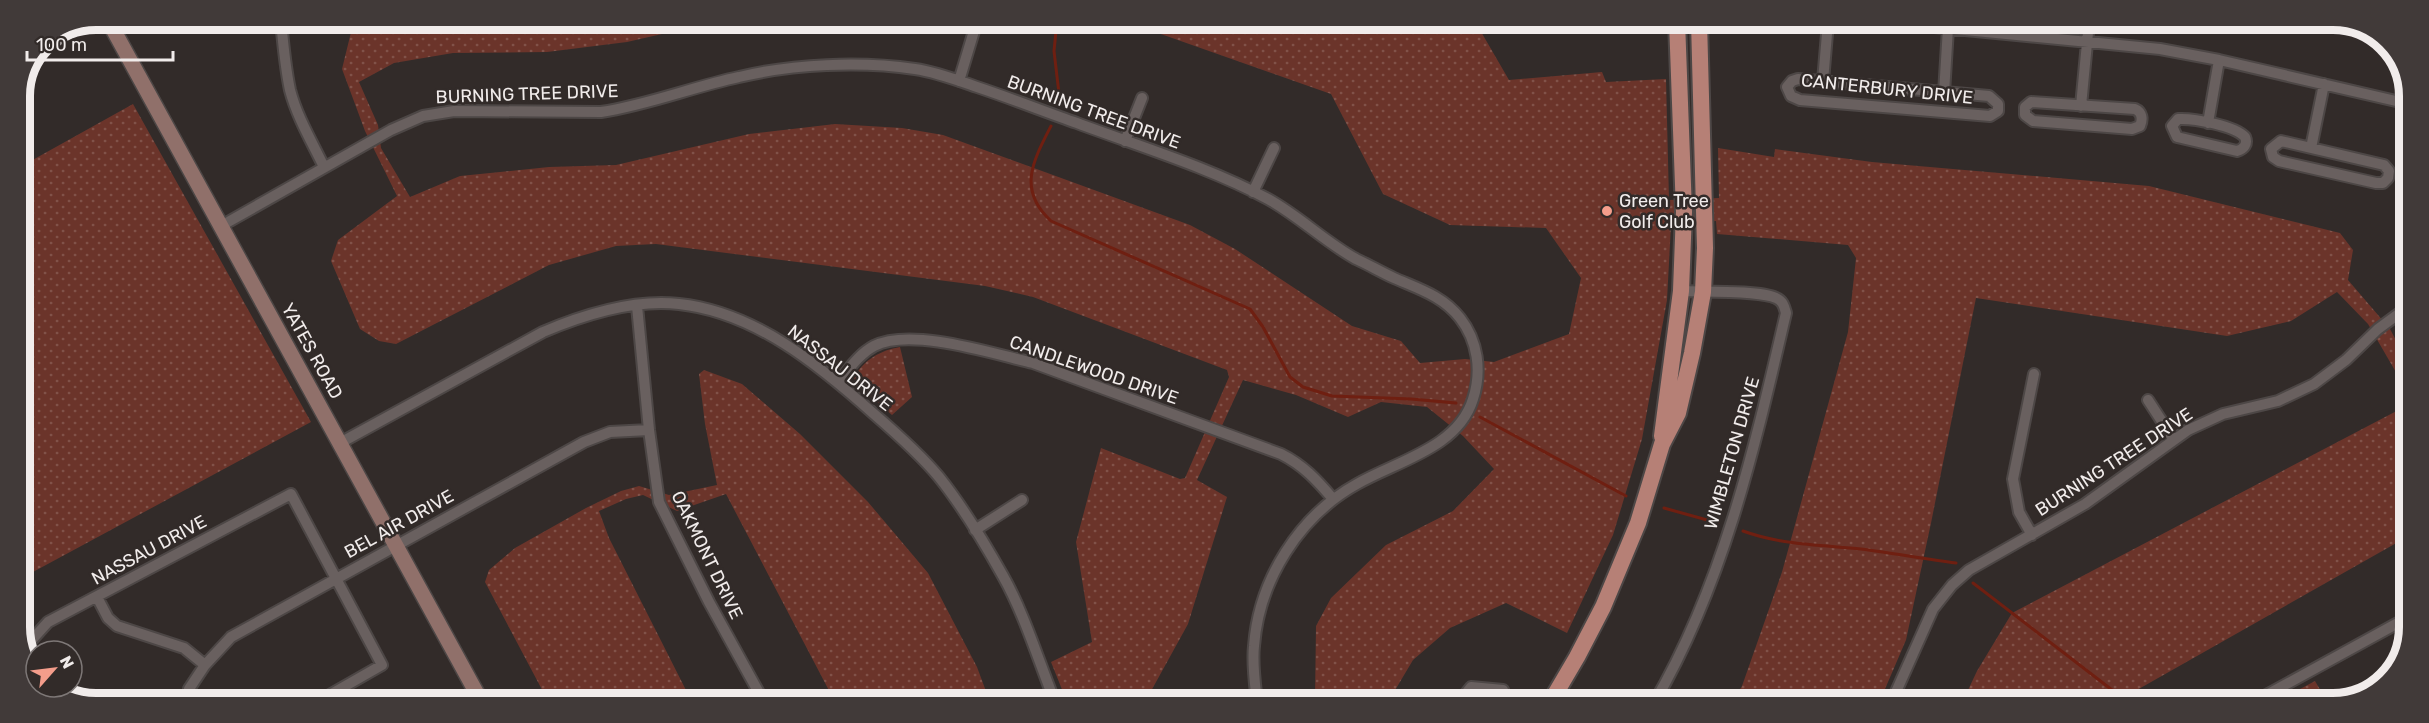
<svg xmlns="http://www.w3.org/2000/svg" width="2429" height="723" font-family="Rubik,sans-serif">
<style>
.grass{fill:url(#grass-dots)}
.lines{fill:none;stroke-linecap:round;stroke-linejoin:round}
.stream{stroke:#6f1f11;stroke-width:3}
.street-casing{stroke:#4d4746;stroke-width:14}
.secondary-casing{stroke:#4d4746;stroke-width:18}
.primary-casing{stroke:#4d4746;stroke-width:20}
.street{stroke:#69605f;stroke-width:10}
.secondary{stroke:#90706a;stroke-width:15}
.primary{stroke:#b68076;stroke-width:16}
.poi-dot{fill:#f49d8b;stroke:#322b29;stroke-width:2}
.labels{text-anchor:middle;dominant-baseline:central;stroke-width:5;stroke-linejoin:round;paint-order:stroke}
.street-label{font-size:18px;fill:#f1eceb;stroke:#322b29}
.poi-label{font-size:18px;fill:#f1eceb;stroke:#322b29;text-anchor:start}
.rim{fill:none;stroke:#f1eceb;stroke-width:8}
</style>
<defs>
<pattern id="grass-dots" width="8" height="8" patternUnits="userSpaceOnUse" patternTransform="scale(1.5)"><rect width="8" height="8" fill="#6b342a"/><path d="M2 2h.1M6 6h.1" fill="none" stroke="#815249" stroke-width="1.8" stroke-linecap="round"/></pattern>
</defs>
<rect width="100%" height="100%" fill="#322b29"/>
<path class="grass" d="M354,20H723L627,42L547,52L453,53L394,63L359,82L378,125L381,148L410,197L460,176L549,167L616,165L749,134L835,124L902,128L943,135L1190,225L1235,249L1352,326L1401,341L1420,363L1465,359L1494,362L1569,334L1581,278L1546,228L1450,225L1383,194L1331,94L1124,21H1466L1480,30L1509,80L1602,72L1606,82L1666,79L1669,200L1719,198L1718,148L1774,157L1775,149L1872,162L2149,186L2340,233L2353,250L2348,280L2390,329L2408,363V393L2368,324L2337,292L2291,321L2227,336L1976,298L1931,523L1906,640L1879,703H1732L1742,686L1782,572L1848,332L1856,258L1848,245L1717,234L1716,221L1671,225L1667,300L1642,439L1613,535L1567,633L1506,603L1450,628L1413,660L1388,702H1318L1315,698L1316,626L1331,598L1386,545L1453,511L1494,469L1463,436L1427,407L1381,402L1348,417L1296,395L1243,380L1197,480L1227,497L1188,624L1145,702H1067L1051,662L1092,642L1076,542L1101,448L1180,479L1185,478L1229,377L1227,370L1033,297L985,286L656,244L616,246L549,265L396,344L379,341L360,329L331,261L338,240L397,196L365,131L342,69Z
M2011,22H2079L2078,30L2011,25Z
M133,104L311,422L20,579V167Z
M900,347L912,397L892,415L858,386L854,378C863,360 881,350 900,347Z
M704,370L742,384L800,434L868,502L928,573L977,667L990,702H835L726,494L677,511L643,495L626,499L599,511L609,538L692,702L548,701L485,582L489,570L515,548L586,508L621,491L639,486L669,495L717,485L705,424L699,374Z
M2408,405L2407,537L2114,703H1962L1977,671L2012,613Z
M2315,681L2328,703H2274Z"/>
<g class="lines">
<path class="stream" d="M1057,21L1054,51L1060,102
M1051,126C1033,161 1017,190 1051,221L1250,309L1263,327L1290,377L1303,387L1332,396L1411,399L1456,403
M1480,417L1626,496
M1664,508L1718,523
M1743,531C1781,545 1821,545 1861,549C1893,553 1924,559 1956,563
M1973,583L2129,703"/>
<g class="street-casing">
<path id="street" d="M281,20C283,43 285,66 290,90C297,117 312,142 324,167
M1883,22L2160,49L2219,60L2409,104
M1798,79L1989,96L1998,104V111L1990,116L1800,100L1791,96L1787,87L1792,81Z
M959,81L977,21
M1823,81L1828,22
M1944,93L1948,28
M2031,102L2135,109C2142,112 2143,119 2140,126L2132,129L2033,121L2025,115V107Z
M2081,106L2089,22
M2178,119C2194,118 2235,126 2245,137C2248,144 2244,149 2237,151L2177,137L2172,126Z
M2208,123L2219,60
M1125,141L1142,98
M2281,141L2384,165L2389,171L2388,178L2383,183H2376L2279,161L2273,157L2271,149Z
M2311,148L2324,84
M1253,192L1274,148
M221,226L391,130L423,116L454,111L601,112C648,105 692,87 739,77C793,64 860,61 915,69C936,72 957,80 977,87C1010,98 1043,111 1077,123C1141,147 1208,167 1268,199C1299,216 1325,242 1356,259C1369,265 1381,272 1394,278C1419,289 1443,296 1460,318C1478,341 1482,371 1473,399C1458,448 1397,461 1357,484C1299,516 1259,580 1254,646C1252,664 1255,684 1257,702
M637,306L649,430L659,502L709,602L764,702
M838,382C849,369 859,354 874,346C911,327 994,354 1033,363L1281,454C1303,465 1317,480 1333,499
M2148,400L2174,440
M340,443L543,332C583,315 635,299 679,304C755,312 819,365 874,414C896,433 920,454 939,477C963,507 984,542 1003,576C1024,613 1039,662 1055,702
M975,530L1022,500
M2032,535L2019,512L2013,479L2034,374
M97,597L108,618L117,626L184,648L205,665
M29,643L48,622L291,494L382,665L319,701
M189,689L205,665L231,637L584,442L610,432L649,430
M1459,702L1471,687L1503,690
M1654,703C1724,583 1755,446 1786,313C1784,306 1783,301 1776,298C1760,290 1702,292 1681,291
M1891,703L1933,609L1952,585L1969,570L2085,504L2188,430L2223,414L2278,401L2314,384L2346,360L2378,329L2408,307
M2252,703L2407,618"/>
</g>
<g class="secondary-casing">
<path id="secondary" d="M108,20L481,701"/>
</g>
<g class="primary-casing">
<path id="primary" d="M1662,436L1681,291L1684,212L1677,21
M1550,703L1577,657L1603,607L1638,523L1662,444L1678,413L1692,353L1703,292L1705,248L1699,21"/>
</g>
<use href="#street" class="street"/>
<use href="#secondary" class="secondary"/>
<use href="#primary" class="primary"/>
</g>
<circle class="poi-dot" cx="1607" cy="211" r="6"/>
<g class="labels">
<g class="street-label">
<text transform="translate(1887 89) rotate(6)">CANTERBURY DRIVE</text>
<text transform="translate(527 94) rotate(-2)">BURNING TREE DRIVE</text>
<text transform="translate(1094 112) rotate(20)">BURNING TREE DRIVE</text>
<text transform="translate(312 351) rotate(61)">YATES ROAD</text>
<text transform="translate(840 368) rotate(38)">NASSAU DRIVE</text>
<text transform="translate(1094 370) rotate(19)">CANDLEWOOD DRIVE</text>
<text transform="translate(1732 453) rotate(-74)">WIMBLETON DRIVE</text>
<text transform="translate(2114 462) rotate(-33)">BURNING TREE DRIVE</text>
<text transform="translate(399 524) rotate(-29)">BEL AIR DRIVE</text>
<text transform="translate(149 550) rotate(-28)">NASSAU DRIVE</text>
<text transform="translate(707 555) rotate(64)">OAKMONT DRIVE</text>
</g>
<g class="poi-label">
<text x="1619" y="201">Green Tree<tspan x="1619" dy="21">Golf Club</tspan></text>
</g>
</g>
<path d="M0 0H2429V723H0ZM96 30H2333A66 66 0 0 1 2399 96V627A66 66 0 0 1 2333 693H96A66 66 0 0 1 30 627V96A66 66 0 0 1 96 30Z" fill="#413a39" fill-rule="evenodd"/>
<path class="rim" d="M96 30H2333A66 66 0 0 1 2399 96V627A66 66 0 0 1 2333 693H96A66 66 0 0 1 30 627V96A66 66 0 0 1 96 30Z"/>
<g transform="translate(54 669) rotate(62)"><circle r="28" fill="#322b29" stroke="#7e7877" stroke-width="1.5"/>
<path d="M0-4.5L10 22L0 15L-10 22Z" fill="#f49d8b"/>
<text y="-9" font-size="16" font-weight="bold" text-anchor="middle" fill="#f1eceb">N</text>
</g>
<path d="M27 51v9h146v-9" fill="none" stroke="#f1eceb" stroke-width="3"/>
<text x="36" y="51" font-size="18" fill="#f1eceb" stroke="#322b29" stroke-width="4.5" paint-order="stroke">100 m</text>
</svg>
